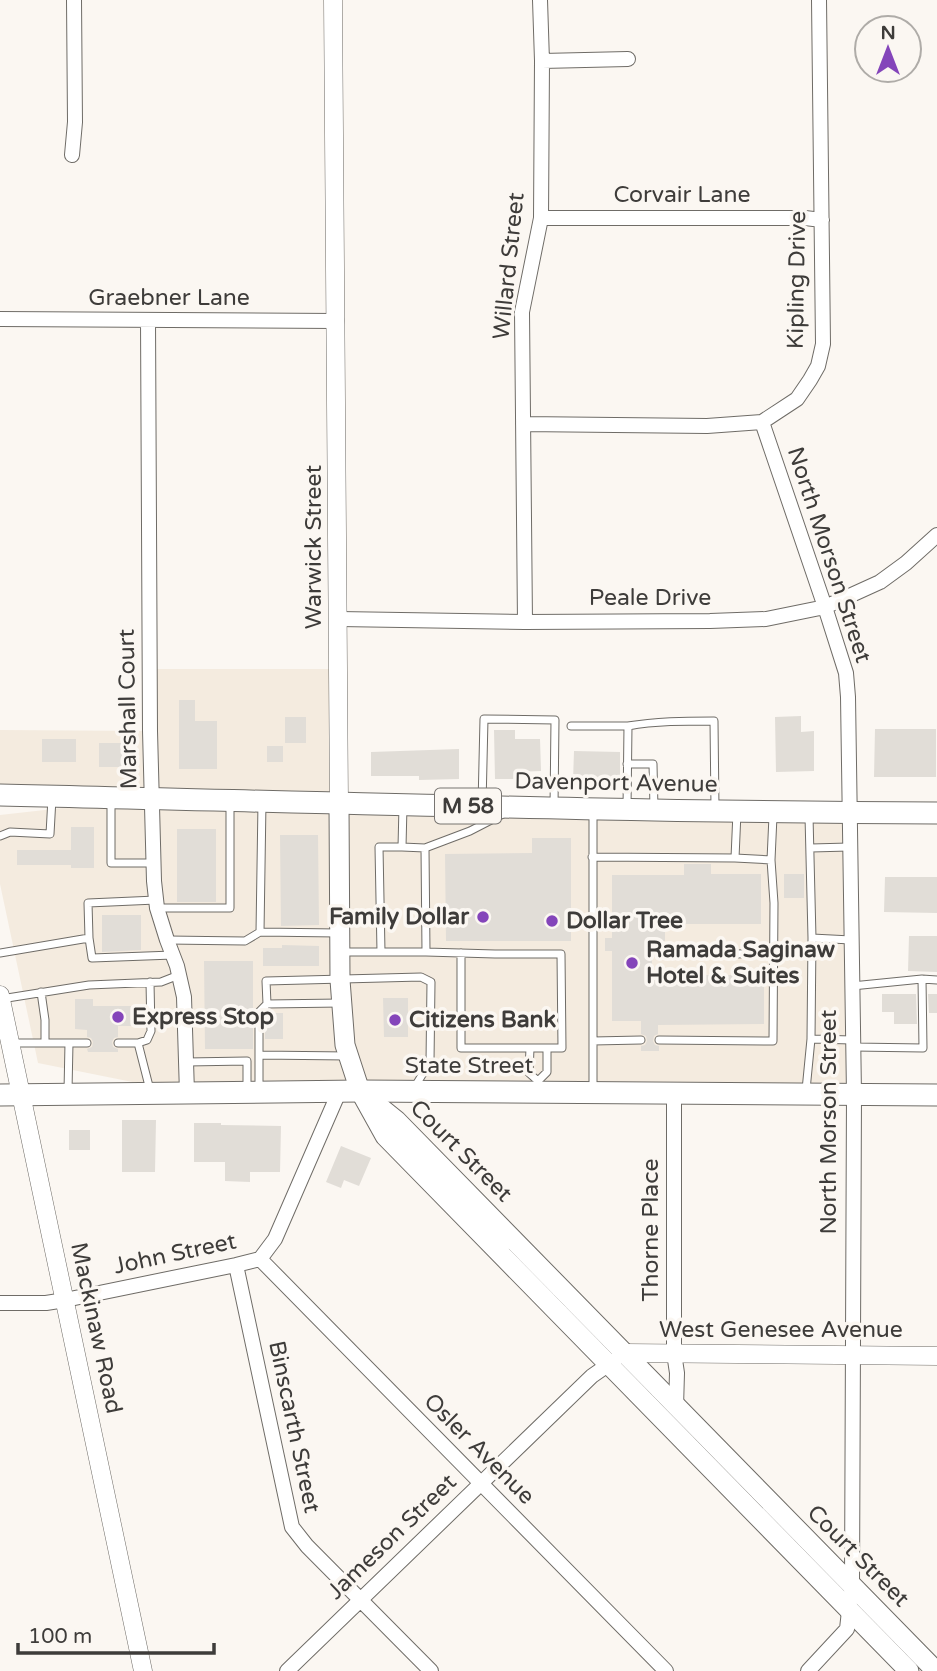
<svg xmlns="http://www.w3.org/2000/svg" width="937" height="1671" font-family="'Varela Round',sans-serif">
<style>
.built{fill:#f4ebdf}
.building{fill:#e1ddd7}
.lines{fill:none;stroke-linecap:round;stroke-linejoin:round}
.service-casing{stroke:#6f6c67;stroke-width:9}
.minor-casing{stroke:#6f6c67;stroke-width:16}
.tertiary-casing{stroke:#6f6c67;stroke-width:19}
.secondary-casing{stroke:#6f6c67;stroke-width:21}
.primary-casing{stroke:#6f6c67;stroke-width:23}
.service{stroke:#fff;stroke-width:7}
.minor{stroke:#fff;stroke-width:14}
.tertiary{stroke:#fff;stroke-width:18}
.secondary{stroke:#fff;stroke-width:19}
.primary{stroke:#fff;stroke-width:21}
.poi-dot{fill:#8445ba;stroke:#fbf7f2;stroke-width:2.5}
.labels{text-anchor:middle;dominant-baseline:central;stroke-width:7;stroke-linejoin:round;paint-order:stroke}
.shield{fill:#fbf7f2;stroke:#777471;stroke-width:2}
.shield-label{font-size:21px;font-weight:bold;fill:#3e3c3a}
.street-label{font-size:23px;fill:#3e3c3a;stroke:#fbf7f2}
.poi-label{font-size:23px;font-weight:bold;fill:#3e3c3a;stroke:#fbf7f2;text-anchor:start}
</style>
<rect width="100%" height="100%" fill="#fbf7f2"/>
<path class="built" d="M150,669H339V803L848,813L854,1094L187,1093L38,1063L0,884V815L143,799L0,795V730L150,731Z"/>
<path class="building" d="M179,700H195V721H217V769H179Z
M801,716V732L814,731V771L776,772L775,717Z
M285,717H306V743H285Z
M875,729H936V777H874Z
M494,730H515V739H540L541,771L516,772L517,779H495Z
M42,739H76V762H42Z
M99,743H130V767H99Z
M267,746H283V762H267Z
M459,749V779L419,780V776H371V752Z
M574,751L620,752V782L573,781Z
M71,827H94V868H71V865H17V850H71Z
M177,829H216V902H177Z
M280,835H318L319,925L281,926Z
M532,838H571V941H446L445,854L532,853Z
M684,864H711V874H761V924H665V941H652V975H764V1024L658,1025V1034L654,1036L653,1041L655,1045L659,1046V1051H641V1046L645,1045L647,1041L646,1036L641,1034V1021H612V951H605V938H612V875H684Z
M784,874H804V898H784Z
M885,877H937V913L884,912Z
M102,915H141V950L102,952Z
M909,936H937V972L908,971Z
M282,945L319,946V966H263V948H282Z
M204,961H253V1049H205Z
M882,994H916L917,1024H894V1012H882Z
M928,994H937V1013H929Z
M383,998H408V1037H384Z
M75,999H93V1006H137V1026H118V1037L114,1038L112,1042L113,1047L118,1049V1052H88L87,1049L92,1047L93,1042L91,1038L87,1037V1030L75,1029Z
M267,1013H283V1039H265V1015Z
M122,1120H156L155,1172H122Z
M194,1123H221V1125L281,1126L280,1172H250V1182L225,1181V1162H194Z
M69,1130H90V1150H69Z
M341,1146L371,1158L359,1186L344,1180L341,1188L326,1182Z"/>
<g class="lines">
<g class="service-casing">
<path id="service" d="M571,726H628L627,808
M628,726C656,721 684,721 714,721L715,808
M627,764H653L654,809
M111,801V863H153
M262,802L260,932L338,933
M482,805L484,719L555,720L554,807
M593,810V1089
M809,816L812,938L851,940
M0,836L10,832L50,834L52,798
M425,848L470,831L503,814
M811,848L849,847
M592,857L735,858L771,860
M735,858L737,812
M157,908H230V804
M89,938L92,958L173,955
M168,940L245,941L260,932
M342,952H381L379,847H402L403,806
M381,952H426L425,848L402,847
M426,952L495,954H561L562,1048H461V953
M0,953L89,938L88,903L156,900
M735,954L774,953
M922,979L937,980
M852,986L922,979L923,1048L854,1047
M41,992L45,1020V1043
M1,999L89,985L161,982L179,975
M341,1003L267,1004L266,981L421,977L431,982L430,1062L414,1088
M811,1039L853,1040
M659,1040L773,1041L774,903L771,860L773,816
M593,1041L641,1040
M11,1043H87
M118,1043H138L147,1040L151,1031L150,982
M138,1043L150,1090
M530,1048L529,1073L538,1081V1088
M259,1055V1012L267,1004
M187,1062L247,1061V1091
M538,1081L547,1072V1048
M806,1090L811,1039L812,938
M68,1091L69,1043
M259,1091V1055L348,1056"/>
</g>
<g class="minor-casing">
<path id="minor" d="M542,61L628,59
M72,155L75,122L74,0
M541,218H805L822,220
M0,319L337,321
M148,320L150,731L154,881L157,908L167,940L177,966L184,997L187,1093
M762,422L825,607L846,673L848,697L854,1094L852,1584L847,1629L808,1671
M523,424L707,426L762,422L797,399L810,380L818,366L823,344L819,0
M339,619L525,622L710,621L766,619L825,607L880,582L906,563L937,535
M525,622L522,312L541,218L542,61L540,0
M674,1094V1353L677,1373L676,1407
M260,1259L666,1671
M236,1265L292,1527L307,1546L431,1671
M0,1303H46L65,1300L236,1265L260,1259L275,1239L339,1092
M287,1671L592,1376L615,1360"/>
</g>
<g class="tertiary-casing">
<path id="tertiary" d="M333,0L339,804
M0,995L143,1671
M624,1353L937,1356"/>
</g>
<g class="secondary-casing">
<path id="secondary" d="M339,804L340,980L345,1045L360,1091L385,1136L909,1671
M366,1096L397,1121L936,1671"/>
</g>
<g class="primary-casing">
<path id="primary" d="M0,795C312,802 625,812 937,813
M0,1095L360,1091L937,1095"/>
</g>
<use href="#service" class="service"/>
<use href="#minor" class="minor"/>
<use href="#tertiary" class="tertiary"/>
<use href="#secondary" class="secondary"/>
<use href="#primary" class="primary"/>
</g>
<g class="poi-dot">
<circle cx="483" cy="917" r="7"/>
<circle cx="552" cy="921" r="7"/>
<circle cx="632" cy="963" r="7"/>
<circle cx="118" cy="1017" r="7"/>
<circle cx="395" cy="1020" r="7"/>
</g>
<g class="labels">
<rect class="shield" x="435" y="788.5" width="66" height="35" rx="5"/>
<g class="shield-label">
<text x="468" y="806">M 58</text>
</g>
<g class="street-label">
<text x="682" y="195">Corvair Lane</text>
<text transform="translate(509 266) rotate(-84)">Willard Street</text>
<text transform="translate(797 280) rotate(-89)">Kipling Drive</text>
<text x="169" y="298">Graebner Lane</text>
<text transform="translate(314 547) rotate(-90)">Warwick Street</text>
<text transform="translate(829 555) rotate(72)">North Morson Street</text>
<text x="650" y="598">Peale Drive</text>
<text transform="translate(128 709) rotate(-91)">Marshall Court</text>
<text transform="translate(616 783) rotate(1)">Davenport Avenue</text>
<text x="469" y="1066">State Street</text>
<text transform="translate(829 1122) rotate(-90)">North Morson Street</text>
<text transform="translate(461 1151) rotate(45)">Court Street</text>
<text transform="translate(651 1230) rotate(-90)">Thorne Place</text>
<text transform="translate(175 1254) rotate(-12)">John Street</text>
<text transform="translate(96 1328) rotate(78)">Mackinaw Road</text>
<text x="781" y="1330">West Genesee Avenue</text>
<text transform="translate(294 1427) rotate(78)">Binscarth Street</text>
<text transform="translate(479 1449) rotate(45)">Osler Avenue</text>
<text transform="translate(392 1537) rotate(-44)">Jameson Street</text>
<text transform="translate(858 1556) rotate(45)">Court Street</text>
</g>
<g class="poi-label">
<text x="469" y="917" text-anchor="end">Family Dollar</text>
<text x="566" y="921">Dollar Tree</text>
<text x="646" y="950">Ramada Saginaw<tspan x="646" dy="26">Hotel &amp; Suites</tspan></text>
<text x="132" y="1017">Express Stop</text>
<text x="409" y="1020">Citizens Bank</text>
</g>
</g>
<g transform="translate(888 49)"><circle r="33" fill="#fbf7f2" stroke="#afaca8" stroke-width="2"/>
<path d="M0-5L12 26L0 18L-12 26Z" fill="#8445ba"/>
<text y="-10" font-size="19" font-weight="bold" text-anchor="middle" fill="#3e3c3a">N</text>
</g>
<path d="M18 1643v10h196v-10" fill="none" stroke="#3e3c3a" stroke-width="3.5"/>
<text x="28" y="1643" font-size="21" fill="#3e3c3a" stroke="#fbf7f2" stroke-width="5" paint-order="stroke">100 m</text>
</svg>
